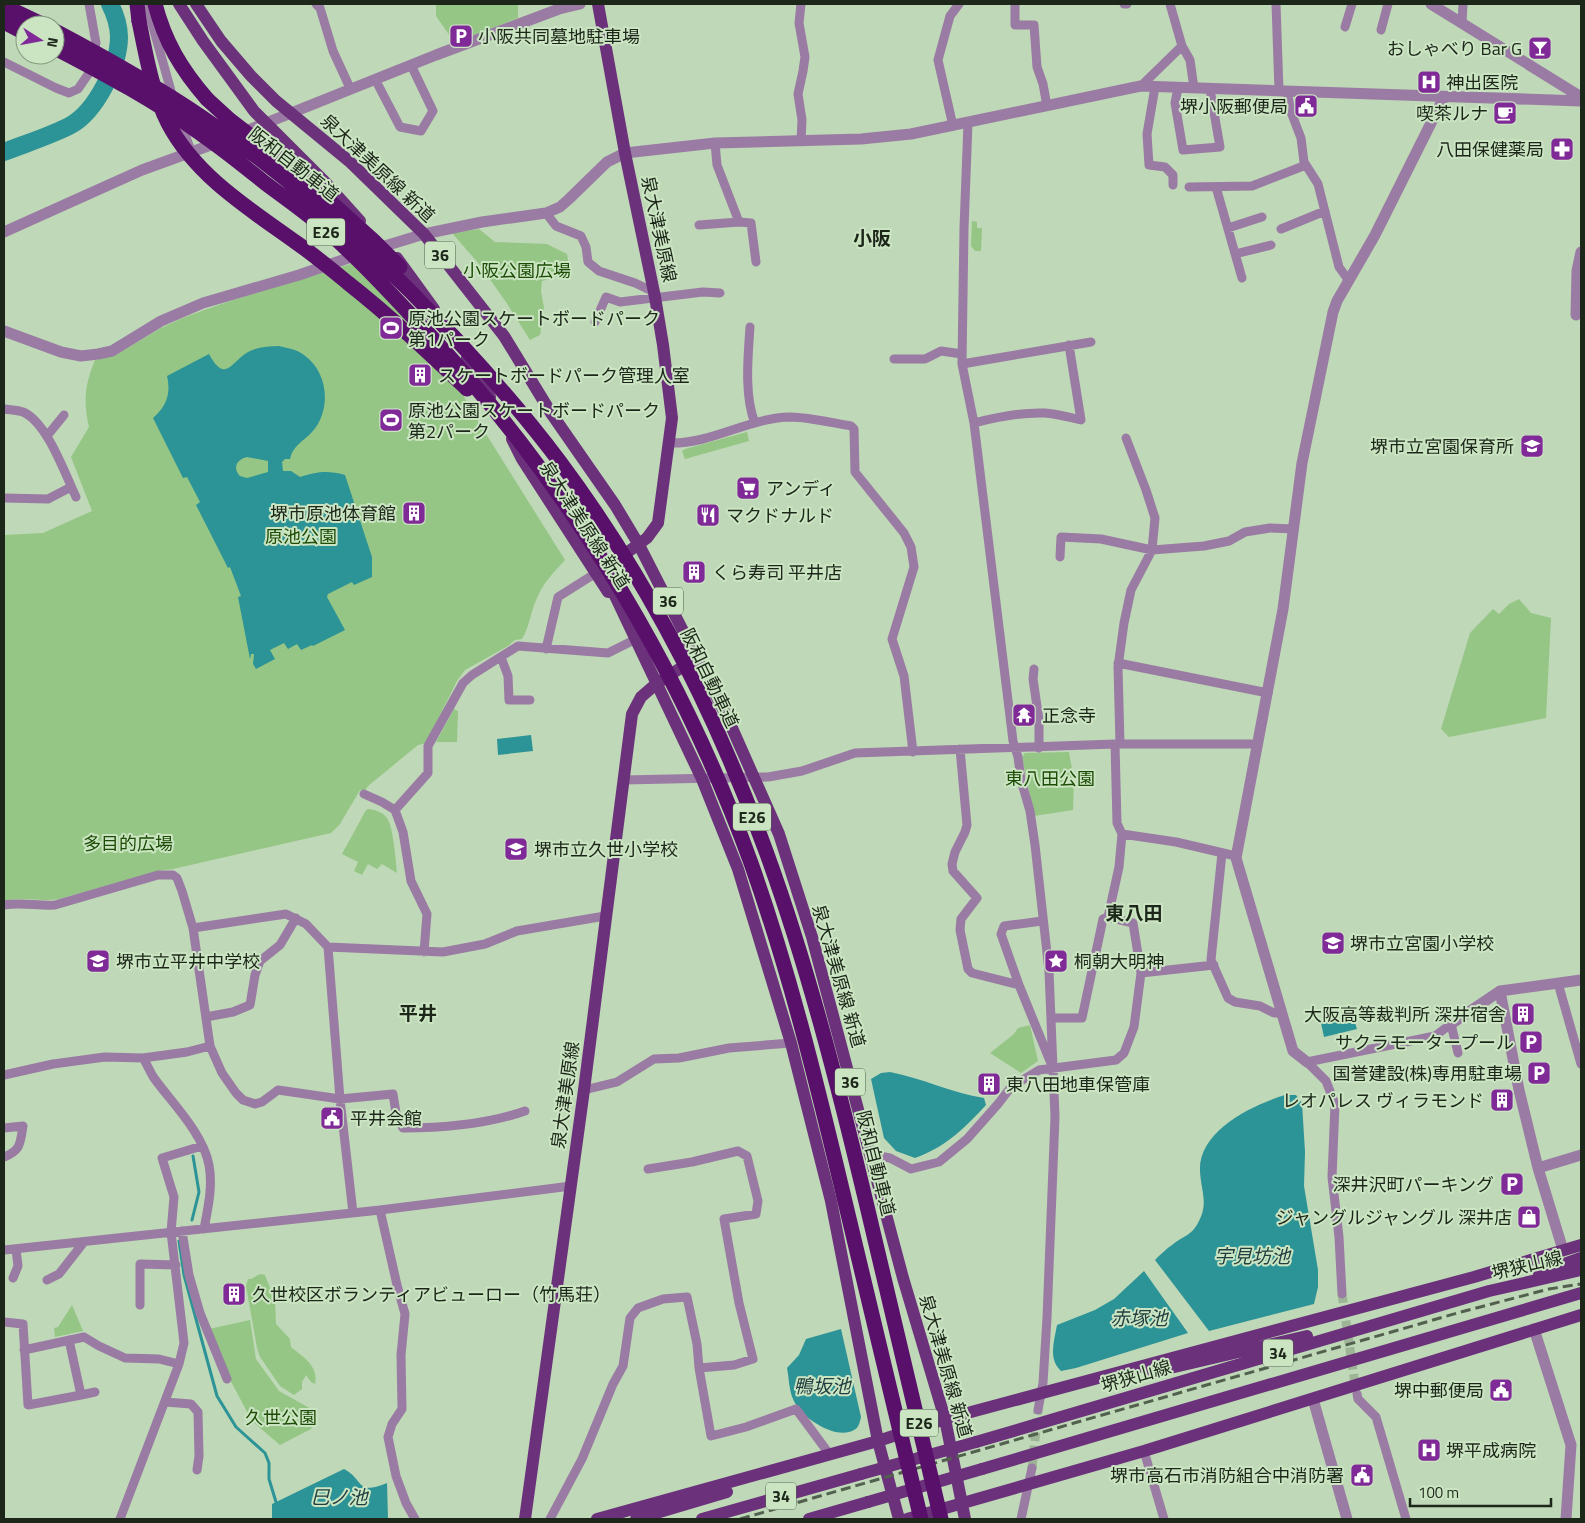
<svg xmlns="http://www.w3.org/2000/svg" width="1585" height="1523" font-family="'Titillium Web','Noto Sans JP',sans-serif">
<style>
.green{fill:#95c685}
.water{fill:#2c9396;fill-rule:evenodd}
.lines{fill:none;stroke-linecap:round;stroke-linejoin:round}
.stream{stroke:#2c9396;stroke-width:3}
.river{stroke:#2c9396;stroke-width:18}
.minor-tunnel{stroke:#9eb497;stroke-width:9;stroke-dasharray:9 4.5;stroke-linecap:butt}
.minor{stroke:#9a7ba3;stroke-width:9}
.tertiary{stroke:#9a7ba3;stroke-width:11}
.primary{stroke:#6b327b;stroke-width:12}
.motorway{stroke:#59106b;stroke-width:15}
.rail{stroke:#52614e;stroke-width:3;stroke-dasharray:10 5;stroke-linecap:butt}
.primary-bridge{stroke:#6b327b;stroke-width:12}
.motorway-bridge{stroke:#59106b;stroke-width:15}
.labels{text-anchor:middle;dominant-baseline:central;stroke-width:4;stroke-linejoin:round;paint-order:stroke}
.shield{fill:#cbe5c3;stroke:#505f4c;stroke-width:1}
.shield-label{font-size:16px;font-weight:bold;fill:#1c2619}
.poi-label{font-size:18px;fill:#1c2619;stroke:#cbe5c3;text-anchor:start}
.street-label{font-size:18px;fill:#1c2619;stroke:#cbe5c3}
.park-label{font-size:18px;fill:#1d4c06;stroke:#cbe5c3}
.neighbourhood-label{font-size:19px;font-weight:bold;fill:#1c2619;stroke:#cbe5c3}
.water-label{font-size:19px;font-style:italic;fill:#213f40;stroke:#cbe5c3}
</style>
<rect width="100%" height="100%" fill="#bfd8b7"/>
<path class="green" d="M436,4H518V18L472,36L469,30L450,36L436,16Z
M972,221L977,222V228H982L981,251H975L971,246Z
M479,229L495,242L547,244L567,254L570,272L542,281L541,291L544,308L540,335L530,340L506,302L479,264L452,233Z
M367,259L445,361L471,410L565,560C554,572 543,583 537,598C531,610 529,629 522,639L515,640L508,646L465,670L457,681L426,743L418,745L368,786L364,792L360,790L340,824L331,833L173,869L163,870L59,899C41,902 23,897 4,901V535L43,533L92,511L71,457L89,427C83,401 85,384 95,360L116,355L161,328L185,317L227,302Z
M747,432L749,441L685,459L682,451L685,449Z
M1519,599L1531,613L1551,618L1546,718L1449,737L1441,729L1470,633L1493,609L1499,614L1509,604Z
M454,709L458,711L457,742H436Z
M1069,752L1074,781L1073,810L1034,816L1022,757L1025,753Z
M369,809C375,810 383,812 387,818C393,825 396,862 397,873L382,864L377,869L368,864L362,875L354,871L358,862L342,854L366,810Z
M1030,1025L1038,1061L1021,1073L990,1053L1014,1034L1018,1028Z
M260,1274L265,1275L275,1301L276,1324L290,1339L291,1347C303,1357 319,1366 315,1384L311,1382L306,1375L302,1382V1389L294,1395L280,1386L260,1357L257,1348L246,1286L248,1279H251Z
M72,1305L83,1331L55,1337L54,1328L58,1327Z
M250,1320L256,1359L279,1391L313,1410L316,1419L311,1429L280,1445L252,1421L228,1376L209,1329Z"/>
<path class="water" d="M279,346C287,348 296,349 304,355C327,371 331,405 316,427C307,440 293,444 290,459H285L282,462L283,471H291L300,477C318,472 326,470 345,475L372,557V577L354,585L352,582L328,594L327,597L345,630L313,646L312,645L301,650L297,644L288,649L284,643L270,650L275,659L256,669L253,664L254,654H251L250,659L238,597L241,596L230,567L228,568L196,505L200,502L187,477L183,478L153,418C167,406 171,393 167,376L209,354C225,384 231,362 248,352C257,347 268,346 279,346ZM247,457L268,461V472L247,478L240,476C232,468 237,459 247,457Z
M531,735L533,751L498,755L497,739Z
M1353,1016L1357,1029L1324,1037L1321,1023Z
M890,1072C922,1078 952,1093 984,1098L986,1105C965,1128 944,1148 915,1158L896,1151L884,1138L871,1079L881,1073Z
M1285,1095H1296L1302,1103L1305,1152L1304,1186L1318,1270V1287L1314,1304L1209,1331L1155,1260C1160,1255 1166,1249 1172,1245C1183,1236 1191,1236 1198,1223C1209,1203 1201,1192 1200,1171C1198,1131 1252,1105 1285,1095Z
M1144,1271L1188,1333L1076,1368L1061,1371C1048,1359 1054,1342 1057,1325L1095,1310L1114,1299Z
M841,1329L861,1417C860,1421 859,1428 854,1430C836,1441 800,1417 793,1399C789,1390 789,1378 787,1368L799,1355L806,1339Z
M344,1469C365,1480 355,1496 387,1483L388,1519H272V1504Z"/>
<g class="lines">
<path class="stream" d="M192,1220L199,1192L193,1156
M179,1241L184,1275L217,1396L236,1427L265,1453L269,1463V1479L276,1502"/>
<path class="river" d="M4,152C24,144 53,135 71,125C96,111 119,65 119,37C119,25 115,14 110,4"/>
<path class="minor-tunnel" d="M1342,1294L1356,1391
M1032,1468L1038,1410"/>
<path class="minor" d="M141,4L147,6L173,98
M316,4L320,8L333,51L350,88
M1015,4V25H1034L1037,67L1043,84L1047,106
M1124,4H1127
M1276,4L1279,91
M1462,23L1463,4
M1345,27L1352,4
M1381,30L1388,4
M1182,46L1190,60L1194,88
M4,62L56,88L69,93L78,89L89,73L96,43L89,4
M375,79L400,127L421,131L433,111L411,65
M1141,86L1182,46L1170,4
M1155,87L1147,134L1149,165L1165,167L1173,175V185
M1178,88L1175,103L1183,150L1220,147L1210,89
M1287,91L1291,112L1301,138L1304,162L1318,184L1339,267L1349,281
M180,120L190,148
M968,123L964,228L962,364L974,423L1013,741L1018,757L1021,780L1030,811L1035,845L1049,971L1055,1117L1047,1318L1043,1383L1038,1410
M953,126L938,60L950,16L959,4
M801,141L802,120L798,94L803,71L805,57L799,23L801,4
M715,143L717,165L739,222L751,223L756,262
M1189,187L1252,186L1306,165
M1216,187L1242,278
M546,213L556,226L581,236L586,247L588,262L599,271L635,283L654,292
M699,225L739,222
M1228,228L1262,217
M1281,229L1325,211
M1235,254L1271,245
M595,322L606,297L620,302L703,292L720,293
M750,327C748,356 744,396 755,423
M894,359H925L941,351L962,354
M962,364L1091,342
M4,409C10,410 17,410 23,412C47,422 65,474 76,497
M974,423C997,417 1021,412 1045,413C1057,414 1069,417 1081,420L1069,345
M47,436L64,415
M670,443C712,444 748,418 790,417C808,417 833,423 851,426L854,429L855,472L904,533L911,547L914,567L892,639L904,676L913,752
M4,498L48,499L71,487
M1060,557L1061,537L1101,539L1152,550L1204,546L1229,541L1245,532L1270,528L1294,529
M546,649L558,597L596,573
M501,657L508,676L509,700H530
M1118,663L1268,693
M1034,669L1033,679L1039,720V748
M1120,744L1118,667L1124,623L1131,590L1152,550L1155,518L1146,490L1126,438
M960,749L967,825L965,832L955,852L952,864L953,871L977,898L961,919L960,930L968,969L972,973L1019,985L1050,1061
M623,780L768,777L802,771L855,753L1115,744H1258
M364,794L382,802L395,810L403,832L411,881L427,914L424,952
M395,810L428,773V746L463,683L472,675L518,646L608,653L636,639
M1122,834L1176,842L1236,856
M1222,853L1211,960L1228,998L1235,1002L1260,1006L1274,1013H1282
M4,905C21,902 38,906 55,905L158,875H173L177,878L182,891L193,928L210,1046L222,1073L236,1093L243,1100L255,1104L262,1102L278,1090L340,1099L393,1094L396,1113L403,1128C443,1128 488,1124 525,1111
M193,928L286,914L306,924L328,947
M1141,973L1214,965
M1558,983L1581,1064
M1019,985L1001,934L1004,926L1042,921
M206,1017L233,1012L250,1005L255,975L260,961L280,945L296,918
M1051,1018H1082L1103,919L1108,917L1119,867L1122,834L1117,823L1115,744
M143,1058C147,1064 150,1072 154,1078C172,1103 203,1133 209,1165C213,1186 208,1208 204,1229
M1307,1062L1326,1081L1335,1104L1332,1177L1339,1237L1342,1294
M1307,1062L1435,1036L1451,1024L1458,1053
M4,1075L53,1064L105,1057L143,1058L187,1052L210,1046
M584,1090L617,1082L654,1059L679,1058L729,1048L791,1043
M4,1128L23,1126C20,1144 21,1150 4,1157
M869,1154L890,1158L911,1169L939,1162L967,1139L998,1104L1011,1087L1039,1070L1116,1060L1124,1053L1134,1027L1141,973L1133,923L1108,917
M648,1169L692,1162L738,1151L747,1156L758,1201L756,1214L724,1219L739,1303L753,1359L734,1365L699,1368
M380,1210L397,1285L405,1314L401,1355L402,1409L392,1424L388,1437L396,1476L406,1503L415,1519
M353,1213L340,1099L328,947L443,952L485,944L517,931L605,916
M182,1231L189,1275L200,1313L227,1379
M4,1250L380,1210L571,1186
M13,1278L18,1266L16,1249
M47,1280L59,1274L84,1242
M140,1305V1264L176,1265
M4,1322L23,1324L28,1405L81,1395L69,1340
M24,1350L84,1337L99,1346L125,1358L159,1359L179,1364
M1357,1394L1358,1399L1376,1417L1406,1519
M81,1395L95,1392
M165,1402L191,1404L198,1412L199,1456L197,1470
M1144,1451L1164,1519
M120,1519L179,1364L184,1343L171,1232L174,1197L162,1158L202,1146
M550,1519L582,1459L613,1384L623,1366L630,1318L638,1308L663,1299L687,1297L697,1344L699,1368L711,1436L746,1427L796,1409L830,1455
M1021,1519L1032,1468"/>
<path class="tertiary" d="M1431,4L1581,97
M241,133L436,55L559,9L580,4
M4,232L142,170L219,142
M375,249L424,234L482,222L546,213L560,207L569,199L607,162L625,153L715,143L861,139L911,134L1131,88L1141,86L1581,101
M1576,315L1577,271L1581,252
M4,331L61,352L81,356L98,354L112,351L161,321L203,303L299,275L360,254
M1500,991L1519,1090L1538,1168L1563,1250
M1451,1024L1500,991L1581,980
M1307,1062L1293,1051L1236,858L1283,609L1302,463L1333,312L1337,301L1375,235L1444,97
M1538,1168L1581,1155
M1534,1329L1571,1445L1566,1519
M1313,1399L1347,1519"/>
<path class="primary" d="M179,4L203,41L254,111L324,181L360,221
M196,4L221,41L251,76L276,101L349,161L424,234L504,336L551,413L615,505L639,545L728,719L779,834L812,937L903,1278L945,1419L965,1519
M598,4L625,153L655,297L663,345L672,418L658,523L647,538L614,562L610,570L608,581L702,779L738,869L791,1043L831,1201L878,1441L899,1519
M397,258L434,309
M467,358L490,397
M512,439L522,459L608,592
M1539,1273L1581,1258
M1149,1373L1307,1336
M976,1442L1489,1291L1581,1270
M982,1469L1581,1293
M525,1519L584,1090L632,714L641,697L656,684L693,660
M597,1519L878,1441L945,1419L1474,1277L1581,1245
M636,1519L727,1492
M702,1519L861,1474
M809,1519L868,1502
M907,1519L1144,1451L1581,1315"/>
<path class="motorway" d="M137,4L139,21
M155,4C165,42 181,69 207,99
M4,6L44,25
M4,22L25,33"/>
<path class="rail" d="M740,1519L1461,1312L1549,1289L1581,1284"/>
<path class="primary-bridge" d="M861,1474L976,1442
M868,1502L982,1469"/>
<path class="motorway-bridge" d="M139,21C146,55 152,92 168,123C195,175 248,208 294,241C313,254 331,269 348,283C390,316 429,353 467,389
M55,31C106,58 156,86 203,118C278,169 347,228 411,292C464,346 515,402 560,462C648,580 717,716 767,854C808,967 838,1085 866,1202C891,1308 916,1413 941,1519
M55,48C105,74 155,101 201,134C223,149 244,166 265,183C281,195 298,207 314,220C348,248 380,282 410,314C560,470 677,659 751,863C789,970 816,1080 842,1189C869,1299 895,1409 921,1519
M207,99L230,120L294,169L374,241L400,267"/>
</g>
<defs>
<g id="parking-square" transform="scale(1.25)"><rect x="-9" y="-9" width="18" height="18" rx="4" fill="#802a98" stroke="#cbe5c3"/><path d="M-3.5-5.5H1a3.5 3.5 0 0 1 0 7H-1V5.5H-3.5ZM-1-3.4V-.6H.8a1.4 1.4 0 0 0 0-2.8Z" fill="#fff"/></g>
<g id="bar-square" transform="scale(1.25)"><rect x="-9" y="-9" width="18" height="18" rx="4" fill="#802a98" stroke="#cbe5c3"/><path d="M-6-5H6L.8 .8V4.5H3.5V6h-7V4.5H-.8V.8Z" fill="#fff"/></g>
<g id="hospital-square" transform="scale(1.25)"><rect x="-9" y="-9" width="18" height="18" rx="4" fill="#802a98" stroke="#cbe5c3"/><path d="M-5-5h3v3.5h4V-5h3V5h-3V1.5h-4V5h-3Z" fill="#fff"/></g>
<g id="civic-square" transform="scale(1.25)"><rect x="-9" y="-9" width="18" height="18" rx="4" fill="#802a98" stroke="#cbe5c3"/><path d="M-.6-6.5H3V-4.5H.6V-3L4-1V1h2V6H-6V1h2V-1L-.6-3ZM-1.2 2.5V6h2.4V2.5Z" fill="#fff"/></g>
<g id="cafe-square" transform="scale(1.25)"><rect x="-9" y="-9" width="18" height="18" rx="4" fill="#802a98" stroke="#cbe5c3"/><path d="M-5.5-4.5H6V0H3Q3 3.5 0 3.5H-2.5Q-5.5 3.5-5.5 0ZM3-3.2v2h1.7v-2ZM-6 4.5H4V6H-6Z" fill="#fff"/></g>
<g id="pharmacy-square" transform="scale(1.25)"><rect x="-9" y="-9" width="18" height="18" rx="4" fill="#802a98" stroke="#cbe5c3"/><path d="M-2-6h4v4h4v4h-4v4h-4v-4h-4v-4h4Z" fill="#fff"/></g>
<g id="stadium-square" transform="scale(1.25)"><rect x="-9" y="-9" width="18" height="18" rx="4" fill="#802a98" stroke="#cbe5c3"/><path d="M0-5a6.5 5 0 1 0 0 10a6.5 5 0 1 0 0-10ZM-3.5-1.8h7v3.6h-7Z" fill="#fff"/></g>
<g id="building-square" transform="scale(1.25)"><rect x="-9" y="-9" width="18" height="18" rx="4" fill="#802a98" stroke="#cbe5c3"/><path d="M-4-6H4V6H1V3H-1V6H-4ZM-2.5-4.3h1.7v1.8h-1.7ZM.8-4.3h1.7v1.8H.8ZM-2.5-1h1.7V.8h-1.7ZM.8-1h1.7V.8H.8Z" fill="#fff"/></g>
<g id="school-square" transform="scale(1.25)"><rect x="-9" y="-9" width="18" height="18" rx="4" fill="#802a98" stroke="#cbe5c3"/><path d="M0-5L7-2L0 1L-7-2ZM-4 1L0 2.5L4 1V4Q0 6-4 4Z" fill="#fff"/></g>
<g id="supermarket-square" transform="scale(1.25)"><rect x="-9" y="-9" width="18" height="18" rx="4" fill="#802a98" stroke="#cbe5c3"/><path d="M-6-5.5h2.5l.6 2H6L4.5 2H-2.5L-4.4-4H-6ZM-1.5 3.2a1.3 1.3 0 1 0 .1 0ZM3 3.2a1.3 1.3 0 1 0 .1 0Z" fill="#fff"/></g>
<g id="restaurant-square" transform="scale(1.25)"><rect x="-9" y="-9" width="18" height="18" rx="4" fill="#802a98" stroke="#cbe5c3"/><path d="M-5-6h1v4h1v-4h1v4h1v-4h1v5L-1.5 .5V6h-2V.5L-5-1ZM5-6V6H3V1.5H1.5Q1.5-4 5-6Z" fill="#fff"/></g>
<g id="temple-square" transform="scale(1.25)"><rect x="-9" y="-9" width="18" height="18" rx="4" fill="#802a98" stroke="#cbe5c3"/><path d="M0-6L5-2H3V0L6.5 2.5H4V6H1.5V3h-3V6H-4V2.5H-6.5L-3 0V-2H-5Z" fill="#fff"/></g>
<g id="sight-square" transform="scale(1.25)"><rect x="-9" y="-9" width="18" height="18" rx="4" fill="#802a98" stroke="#cbe5c3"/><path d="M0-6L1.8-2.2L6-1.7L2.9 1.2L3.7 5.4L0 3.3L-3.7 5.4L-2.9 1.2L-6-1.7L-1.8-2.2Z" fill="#fff"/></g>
<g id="shop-square" transform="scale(1.25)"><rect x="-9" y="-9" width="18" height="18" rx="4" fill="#802a98" stroke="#cbe5c3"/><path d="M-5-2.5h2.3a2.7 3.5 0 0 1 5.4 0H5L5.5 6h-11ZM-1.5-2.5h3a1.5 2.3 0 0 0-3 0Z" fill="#fff"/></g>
</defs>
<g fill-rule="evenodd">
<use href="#parking-square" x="461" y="36"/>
<use href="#bar-square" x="1540" y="48"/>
<use href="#hospital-square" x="1429" y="82"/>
<use href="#civic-square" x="1306" y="106"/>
<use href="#cafe-square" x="1505" y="113"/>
<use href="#pharmacy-square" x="1562" y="149"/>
<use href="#stadium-square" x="391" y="328"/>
<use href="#building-square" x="420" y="375"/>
<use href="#stadium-square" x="391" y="420"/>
<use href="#school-square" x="1532" y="446"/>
<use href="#supermarket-square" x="748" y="488"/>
<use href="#building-square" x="414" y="513"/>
<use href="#restaurant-square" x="708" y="515"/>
<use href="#building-square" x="694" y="572"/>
<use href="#temple-square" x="1024" y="715"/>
<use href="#school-square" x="516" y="849"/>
<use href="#school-square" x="1333" y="943"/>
<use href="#school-square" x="98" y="961"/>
<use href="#sight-square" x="1056" y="961"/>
<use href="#building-square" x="1523" y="1014"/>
<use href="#parking-square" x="1531" y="1042"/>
<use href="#parking-square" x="1539" y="1073"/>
<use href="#building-square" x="989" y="1084"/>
<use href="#building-square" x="1502" y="1100"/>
<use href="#civic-square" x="332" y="1118"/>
<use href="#parking-square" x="1512" y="1184"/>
<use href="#shop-square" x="1529" y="1217"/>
<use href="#building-square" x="234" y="1294"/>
<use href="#civic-square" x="1501" y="1390"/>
<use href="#hospital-square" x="1429" y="1450"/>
<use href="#civic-square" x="1362" y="1475"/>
</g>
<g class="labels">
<g class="shield">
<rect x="307" y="218.5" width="38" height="27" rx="4"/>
<rect x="425" y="241.5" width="30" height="27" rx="4"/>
<rect x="653" y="587.5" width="30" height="27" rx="4"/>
<rect x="733" y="803.5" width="38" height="27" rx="4"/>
<rect x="835" y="1068.5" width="30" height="27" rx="4"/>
<rect x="1263" y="1339.5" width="30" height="27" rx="4"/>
<rect x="900" y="1409.5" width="38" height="27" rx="4"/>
<rect x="766" y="1482.5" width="30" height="27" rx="4"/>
</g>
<g class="shield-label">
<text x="326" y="232">E26</text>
<text x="440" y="255">36</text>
<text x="668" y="601">36</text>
<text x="752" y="817">E26</text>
<text x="850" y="1082">36</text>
<text x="1278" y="1353">34</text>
<text x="919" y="1423">E26</text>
<text x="781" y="1496">34</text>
</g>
<g class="poi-label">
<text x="478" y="36">小阪共同墓地駐車場</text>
<text x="1522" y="48" text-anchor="end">おしゃべり Bar G</text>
<text x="1446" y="82">神出医院</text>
<text x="1288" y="106" text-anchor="end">堺小阪郵便局</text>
<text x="1488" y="113" text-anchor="end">喫茶ルナ</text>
<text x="1544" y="149" text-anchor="end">八田保健薬局</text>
<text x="408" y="318">原池公園スケートボードパーク<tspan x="408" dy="21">第1パーク</tspan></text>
<text x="438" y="375">スケートボードパーク管理人室</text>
<text x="408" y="410">原池公園スケートボードパーク<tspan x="408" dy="21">第2パーク</tspan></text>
<text x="1514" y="446" text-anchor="end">堺市立宮園保育所</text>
<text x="766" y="488">アンディ</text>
<text x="396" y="513" text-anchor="end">堺市原池体育館</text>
<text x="726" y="515">マクドナルド</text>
<text x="712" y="572">くら寿司 平井店</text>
<text x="1042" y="715">正念寺</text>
<text x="534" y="849">堺市立久世小学校</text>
<text x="1350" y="943">堺市立宮園小学校</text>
<text x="116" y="961">堺市立平井中学校</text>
<text x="1074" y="961">桐朝大明神</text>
<text x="1506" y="1014" text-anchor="end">大阪高等裁判所 深井宿舎</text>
<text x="1514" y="1042" text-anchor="end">サクラモータープール</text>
<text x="1522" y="1073" text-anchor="end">国誉建設(株)専用駐車場</text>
<text x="1006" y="1084">東八田地車保管庫</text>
<text x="1484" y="1100" text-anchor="end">レオパレス ヴィラモンド</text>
<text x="350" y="1118">平井会館</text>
<text x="1494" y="1184" text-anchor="end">深井沢町パーキング</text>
<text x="1512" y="1217" text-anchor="end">ジャングルジャングル 深井店</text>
<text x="252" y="1294">久世校区ボランティアビューロー（竹馬荘）</text>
<text x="1484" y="1390" text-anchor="end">堺中郵便局</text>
<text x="1446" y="1450">堺平成病院</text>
<text x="1344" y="1475" text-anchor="end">堺市高石市消防組合中消防署</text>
</g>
<g class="street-label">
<text transform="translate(294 164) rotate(38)">阪和自動車道</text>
<text transform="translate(378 168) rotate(43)">泉大津美原線 新道</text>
<text transform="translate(659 229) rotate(78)">泉大津美原線</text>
<text transform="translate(585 525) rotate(57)">泉大津美原線 新道</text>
<text transform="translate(710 678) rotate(64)">阪和自動車道</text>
<text transform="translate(839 976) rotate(74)">泉大津美原線 新道</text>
<text transform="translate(565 1095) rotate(-82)">泉大津美原線</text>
<text transform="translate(876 1163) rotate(76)">阪和自動車道</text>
<text transform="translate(1527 1265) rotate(-13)">堺狭山線</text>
<text transform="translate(946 1366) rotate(74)">泉大津美原線 新道</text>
<text transform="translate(1136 1376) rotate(-16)">堺狭山線</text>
</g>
<g class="park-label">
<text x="517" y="270">小阪公園広場</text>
<text x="301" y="536">原池公園</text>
<text x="1050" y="778">東八田公園</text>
<text x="128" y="843">多目的広場</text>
<text x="281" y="1417">久世公園</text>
</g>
<g class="neighbourhood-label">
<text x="872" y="237">小阪</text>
<text x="1134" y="912">東八田</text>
<text x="418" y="1012">平井</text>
</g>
<g class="water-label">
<text x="1252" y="1255">宇見坊池</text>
<text x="1139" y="1317">赤塚池</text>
<text x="822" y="1385">鴨坂池</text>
<text x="339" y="1496">巳ノ池</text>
</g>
</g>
<rect width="1585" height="1523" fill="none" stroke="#1c2619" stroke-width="10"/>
<g transform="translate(40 40) rotate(101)"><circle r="24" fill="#cbe5c3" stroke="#85997f"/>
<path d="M0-4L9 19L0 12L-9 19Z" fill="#802a98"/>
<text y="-8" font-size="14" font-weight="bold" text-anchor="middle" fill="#1c2619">N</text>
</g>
<path d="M1410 1498v8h141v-8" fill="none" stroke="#1c2619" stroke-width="2.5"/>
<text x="1418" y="1498" font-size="15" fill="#1c2619" stroke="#cbe5c3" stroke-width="4" paint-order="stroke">100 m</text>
</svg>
